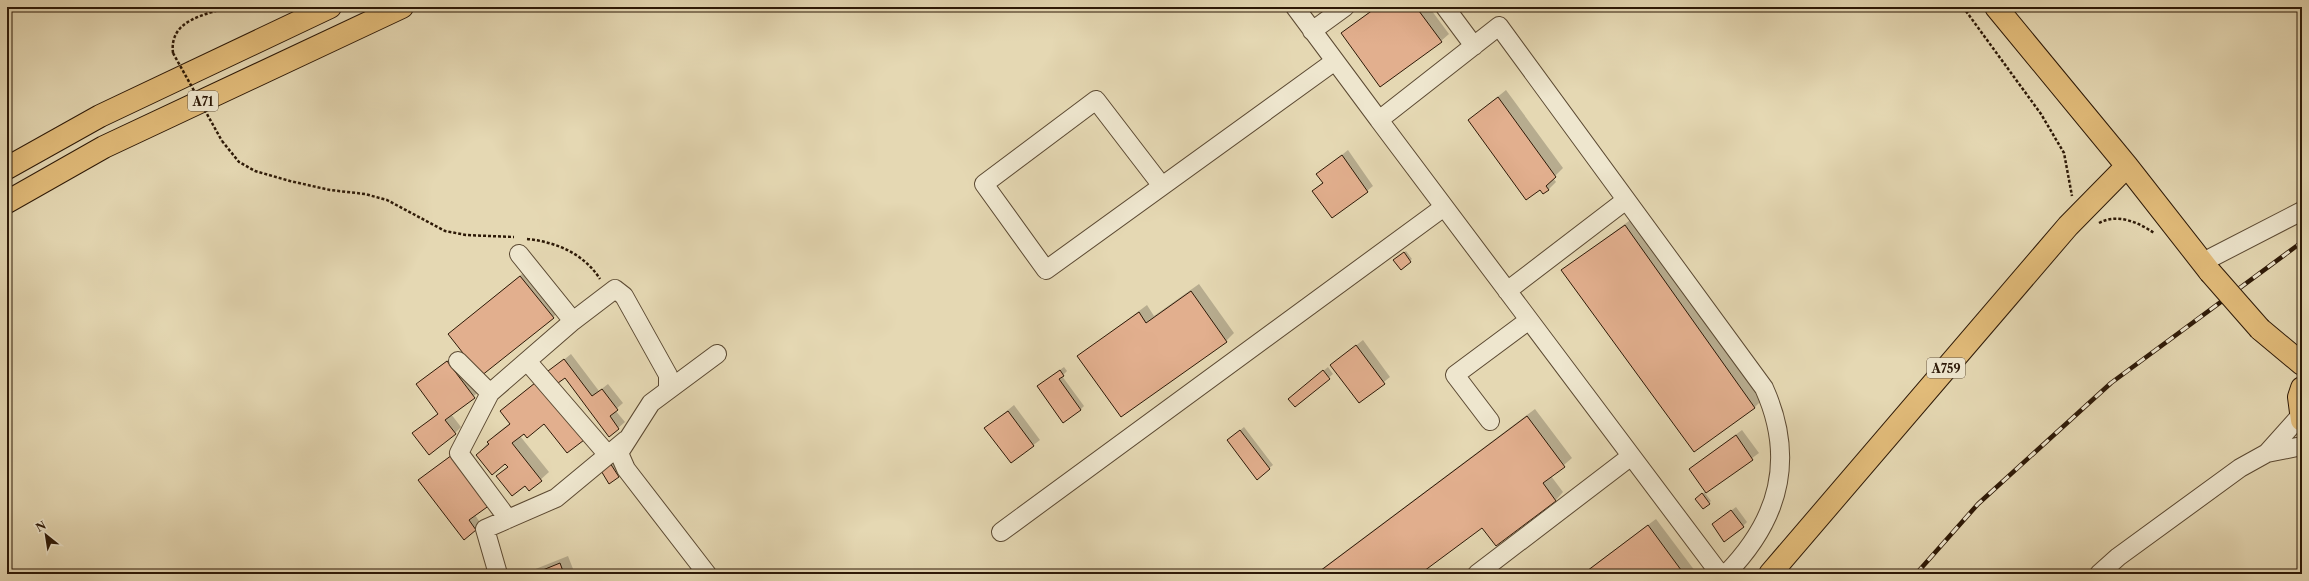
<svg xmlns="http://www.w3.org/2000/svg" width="2309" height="581" font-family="'Libre Caslon Text',serif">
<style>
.shadow{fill:#0003}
.building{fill:#e2af8e;stroke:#2d1907}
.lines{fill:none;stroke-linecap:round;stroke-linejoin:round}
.minor-casing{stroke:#5b4932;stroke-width:20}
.major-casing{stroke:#2d1907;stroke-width:24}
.path{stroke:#2d1907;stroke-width:2.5;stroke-dasharray:3 2;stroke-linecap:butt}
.minor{stroke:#eee6ce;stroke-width:18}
.major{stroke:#e2bc7a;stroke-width:22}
.rail-casing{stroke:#2d1907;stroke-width:4.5}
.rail{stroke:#eee6ce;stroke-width:3;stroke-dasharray:9;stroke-linecap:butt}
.major-bridge-casing{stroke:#2d1907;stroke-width:24;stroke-linecap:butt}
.path-bridge{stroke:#2d1907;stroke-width:2.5;stroke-dasharray:3 2;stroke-linecap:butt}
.major-bridge{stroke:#e2bc7a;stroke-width:22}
.labels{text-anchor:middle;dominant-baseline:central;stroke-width:3;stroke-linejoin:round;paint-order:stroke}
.shield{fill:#eee6ce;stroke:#675643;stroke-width:1}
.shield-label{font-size:12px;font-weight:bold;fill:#2d1907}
</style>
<rect width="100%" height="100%" fill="#e5d8b3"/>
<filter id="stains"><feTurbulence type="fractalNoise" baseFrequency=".005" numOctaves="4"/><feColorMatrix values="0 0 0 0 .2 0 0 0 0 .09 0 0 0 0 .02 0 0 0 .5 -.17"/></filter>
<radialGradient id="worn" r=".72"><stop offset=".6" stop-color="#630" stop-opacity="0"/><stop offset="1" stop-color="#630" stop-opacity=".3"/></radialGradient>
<path class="shadow" d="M1376,7H1429L1449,34L1441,41L1342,33Z
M1506,90L1563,168L1553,178L1556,182L1548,190L1469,120Z
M1348,150L1373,186L1367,191H1313L1323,182L1318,174Z
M1633,218L1762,400L1754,408L1563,270Z
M1406,251L1412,259L1401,268L1396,258Z
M528,269L561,310L553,317L449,334Z
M1199,284L1234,333L1226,341L1121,416L1079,356L1147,305L1154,316Z
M1363,340L1390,377L1359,402L1331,365Z
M571,354L599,391L608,384L623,403L615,410L625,422L610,435L565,377L558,382L595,428L567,452L544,423L528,436L524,432L520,436L549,472L529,490L525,485L513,495L498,476L508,466L506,462L492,473L477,455L496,434L510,423L501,411L543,376L552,387L558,383L550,371Z
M453,356L480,391L451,414L461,427L455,433H414L438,413L417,384Z
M1064,367L1067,371L1062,376L1084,406L1080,410L1042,383Z
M1328,367L1333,374L1295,406L1294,395Z
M1014,405L1040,440L1011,462L986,428Z
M1535,409L1572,458L1551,476L1563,492L1556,500L1496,545L1482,526L1419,574H1315Z
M1244,427L1273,465L1257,478L1232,437Z
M1742,430L1759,453L1705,493L1711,501L1703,508L1698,497L1706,491L1690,469Z
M458,450L475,515L481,524L476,530L420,480Z
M612,462L620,474L609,482L601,470Z
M1736,507L1747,522L1743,526L1717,521Z
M1656,519L1695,571L1692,574H1582Z
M568,556L575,574H523Z"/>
<path class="building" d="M1377,7H1416L1442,42L1380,87L1341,33Z
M1498,97L1556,177L1546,186L1549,190L1543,194L1540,190L1526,200L1468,120Z
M1342,155L1368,192L1332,218L1312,191L1323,183L1316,174Z
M1625,225L1755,408L1694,452L1561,270Z
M1404,252L1411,262L1401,270L1393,260Z
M520,276L554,318L481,376L448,334Z
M1191,291L1227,342L1121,417L1077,356L1139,312L1146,323Z
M1356,345L1385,384L1359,403L1330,365Z
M564,359L592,396L602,389L618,410L610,416L619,429L609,437L565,378L558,383L548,371Z
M447,361L475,398L445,420L456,434L429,455L412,433L438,414L416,384Z
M1060,370L1064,376L1059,379L1081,410L1063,423L1037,386Z
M1323,370L1330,379L1295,407L1288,399Z
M535,383L588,437L567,453L544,424L527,438L524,434L512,443L542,481L529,491L525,486L512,496L496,476L508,467L505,464L492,475L476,455L489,444L487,442L510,424L500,411Z
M1008,411L1034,446L1011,463L984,428Z
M1527,416L1565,467L1543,483L1556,501L1496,546L1482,528L1420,574H1316Z
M1240,430L1270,469L1257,480L1227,440Z
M1736,435L1753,460L1706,493L1689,469Z
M452,455L490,505L469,520L476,530L464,540L418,480Z
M610,463L619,477L609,484L600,469Z
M1702,493L1710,504L1703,509L1695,499Z
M1731,510L1744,527L1724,542L1712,524Z
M1648,525L1684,574H1583Z
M560,563L564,574H533Z"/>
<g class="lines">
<g class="minor-casing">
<path id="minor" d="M1295,7L1379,120
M1445,7L1474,46
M1312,31L1345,7
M1162,186L1096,100L984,184L1046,270L1335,61
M519,254L573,321
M2203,262L2302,211
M1507,291L1626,200
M458,361L490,393L573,321L615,289L624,296L668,375V389
M527,361L608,455
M490,393L459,453L508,519
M1490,421L1455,375L1529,320
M2267,453L2300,416
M1001,532L1444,207
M498,574L485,529L556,498L626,440
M707,574L626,469L619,453L651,403L717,354
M1477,574L1630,457
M1720,574L1379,120L1499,26L1764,388C1796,459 1779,520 1726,574
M2099,574L2118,557L2240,468L2267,453L2302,446"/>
</g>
<g class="major-casing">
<path id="major" d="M1996,7L2127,166L2210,272
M7,168L100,116L330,7
M7,202L104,147L402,7
M2260,329L2302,364
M2302,388L2299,397L2302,420
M1770,574L2068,226L2127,166"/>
</g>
<path class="path" d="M1963,7L2041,114L2064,153L2072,196
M173,53C169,20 204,15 229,7
M222,141L239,162L255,171L290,181L330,190L365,194L387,200L445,231L466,235L514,237
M2099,223C2117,213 2138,222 2154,233
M527,239C557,242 584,254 600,279"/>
<use href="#minor" class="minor"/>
<use href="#major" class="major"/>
<g class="rail-casing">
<path id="rail" d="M1916,574L1978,504L2111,383L2302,242"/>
</g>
<use href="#rail" class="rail"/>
<g class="major-bridge-casing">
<path id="major-bridge" d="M2210,272L2260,329"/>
</g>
<path class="path-bridge" d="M173,53L222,141"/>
<use href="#major-bridge" class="major-bridge"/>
</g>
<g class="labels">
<g class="shield">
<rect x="188" y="91" width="30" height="20" rx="3"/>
<rect x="1927" y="358" width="38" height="20" rx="3"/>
</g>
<g class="shield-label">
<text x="203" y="101">A71</text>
<text x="1946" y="368">A759</text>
</g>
</g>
<rect width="2309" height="581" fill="none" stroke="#e5d8b3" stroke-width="24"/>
<rect x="8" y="8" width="2293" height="565" fill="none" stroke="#2d1907" stroke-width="2"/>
<rect x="12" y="12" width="2285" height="557" fill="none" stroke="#2d1907"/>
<g transform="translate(46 535) rotate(330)" stroke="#eee6ce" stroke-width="3" paint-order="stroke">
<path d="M0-3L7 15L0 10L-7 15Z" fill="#2d1907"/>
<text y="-6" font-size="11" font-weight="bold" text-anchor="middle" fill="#2d1907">N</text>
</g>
<rect width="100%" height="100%" filter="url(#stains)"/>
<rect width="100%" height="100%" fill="url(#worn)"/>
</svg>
